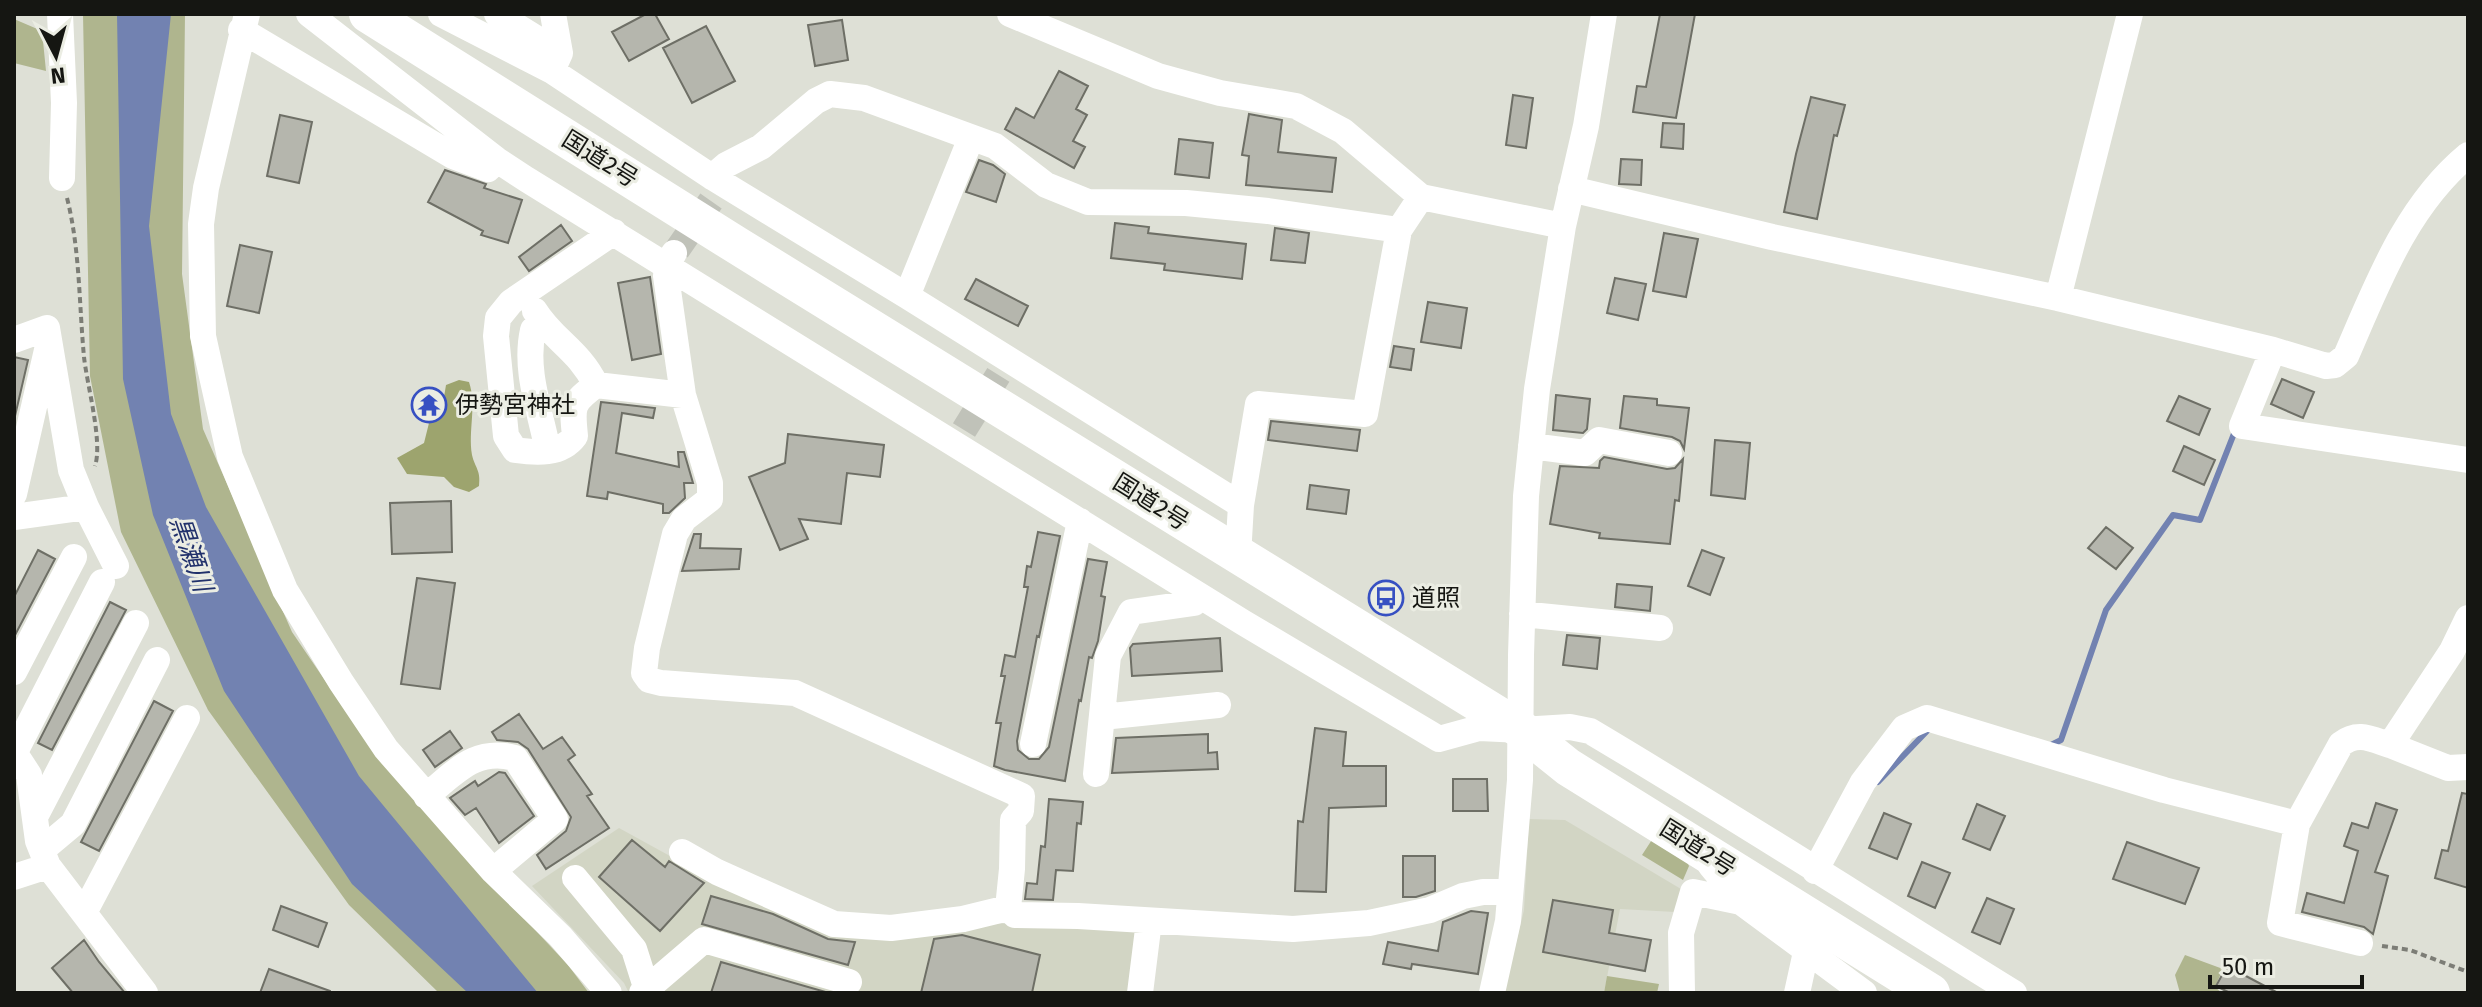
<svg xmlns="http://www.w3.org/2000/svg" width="2482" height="1007" font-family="'Fira Sans','Noto Sans JP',sans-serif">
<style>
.built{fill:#d2d5c4}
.green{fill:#afb58e}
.forest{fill:#9da46e}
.water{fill:#7282b1}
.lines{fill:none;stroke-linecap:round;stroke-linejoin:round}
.stream{stroke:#7282b1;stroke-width:6}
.building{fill:#b5b6ad;stroke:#6e6f66;stroke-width:2}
.minor-tunnel{stroke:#c0c2b9;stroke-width:26;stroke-dasharray:26 13;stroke-linecap:butt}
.path{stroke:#7c7d76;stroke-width:4;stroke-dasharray:6 4;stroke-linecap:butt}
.minor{stroke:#fff;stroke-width:26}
.highway{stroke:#fff;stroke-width:38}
.labels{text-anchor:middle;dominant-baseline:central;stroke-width:6;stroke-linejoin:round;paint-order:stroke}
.street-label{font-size:24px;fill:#151612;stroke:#ebede3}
.poi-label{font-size:24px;fill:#151612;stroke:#ebede3;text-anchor:start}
.water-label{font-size:26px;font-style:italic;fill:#21316b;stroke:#ebede3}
</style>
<rect width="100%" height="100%" fill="#dee0d6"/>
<path class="built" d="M1529,819L1565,820L1681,889L1675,912L1620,909L1604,993H1504L1524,910Z
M619,828L710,878L833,927L985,923L1139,928L1133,993H629L624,983L532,886Z"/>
<path class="green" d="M83,14H185L182,274L203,429L292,632L369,745L450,839L568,965L589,993H439L349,905L208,710L121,532L90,376Z
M14,19L42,31L46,71L14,63Z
M1657,832L1680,846L1689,866L1683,880L1642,855Z
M2185,955L2223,969L2215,987L2222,993H2180L2175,975Z
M1607,976L1659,984L1657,993H1604Z"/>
<path class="forest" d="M459,380L469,382C477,406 468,430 472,455C475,468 481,470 479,486L469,492L454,487L444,477L407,474L397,458L424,443L431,415L443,403L446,385Z"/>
<path class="water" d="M117,14H171L149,226L171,414L206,507L359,776L538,993H468L352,884L224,691L153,515L123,379Z"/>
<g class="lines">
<path class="stream" d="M2051,745L2061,740L2106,610L2173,515L2200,520L2235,431
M1878,782L1928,730"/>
</g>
<path class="building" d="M646,14H655L669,39L629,61L612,32Z
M1660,14H1695L1676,118L1633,112L1637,86L1646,87Z
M842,20L848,60L815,66L808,25Z
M706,26L735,81L692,103L663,48Z
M1059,71L1088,86L1076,109L1087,115L1073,141L1085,147L1074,168L1005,129L1016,108L1034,118Z
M1513,95L1533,98L1526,148L1506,145Z
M1811,97L1845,105L1837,136L1834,135L1817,219L1784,212L1796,154Z
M1249,114L1282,120L1278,152L1336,158L1332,192L1246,185L1249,156L1242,155Z
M280,115L312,122L299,183L267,176Z
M1663,123L1684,124L1683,149L1661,147Z
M1179,139L1213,143L1209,178L1175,174Z
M1621,159L1642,160L1641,185L1619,184Z
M979,160L993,165L1005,174L996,202L966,192Z
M445,170L486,184L484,188L522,200L508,243L481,235L483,231L428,202Z
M1115,223L1149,227L1148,233L1246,244L1242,279L1164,270L1165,264L1111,258Z
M561,225L572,241L529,271L519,257Z
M1275,228L1309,233L1305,263L1271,260Z
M1664,233L1698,239L1686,297L1653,291Z
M240,245L272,252L259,313L227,306Z
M650,277L661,354L632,360L618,283Z
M1615,278L1646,284L1638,320L1607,313Z
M976,279L1028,306L1018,326L965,299Z
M1428,302L1467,308L1461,348L1421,342Z
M1394,346L1414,349L1411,370L1390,367Z
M14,357L28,360L15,416H14Z
M2282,379L2314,392L2303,418L2271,404Z
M1556,395L1590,399L1587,429L1583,433L1553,430Z
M1624,396L1657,399V405L1689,408L1684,449L1680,441L1672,437L1620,428Z
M2179,396L2210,409L2199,435L2167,421Z
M601,402L655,408L653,418L622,413L616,453L679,467L678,452H684L693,483H684L685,498L669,513H663V504L608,492L607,499L587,496Z
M1271,421L1360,430L1357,451L1268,440Z
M788,434L884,445L880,477L847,473L841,524L799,519L808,539L780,550L749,477L785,463Z
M1715,440L1750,443L1745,499L1711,495Z
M2184,446L2215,460L2204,485L2173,471Z
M1604,457L1667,469L1675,468L1683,459L1679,501L1675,500L1670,544L1599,538L1600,533L1550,524L1560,466L1599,468L1600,461Z
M1310,485L1349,490L1346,514L1307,509Z
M451,501L452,552L392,554L390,503Z
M2106,527L2133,548L2116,569L2088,548Z
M1038,532L1060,536L1039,637L1037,636L1017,741L1018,750L1029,759H1039L1049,747L1088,559L1107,562L1101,596L1105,597L1098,641L1092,658L1089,657L1081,701L1079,700L1065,781L1005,770L994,766L1001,723H996L1005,676H1001L1005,655L1015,657L1028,587H1024L1027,566L1031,567Z
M694,534H701L700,548L741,549L739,569L682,571Z
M38,550L55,559L14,637V597Z
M1702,550L1724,558L1710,595L1688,586Z
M417,578L455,583L440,689L401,684Z
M1617,584L1652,587L1650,611L1615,607Z
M110,602L126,610L52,750L38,743Z
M1567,635L1600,638L1597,669L1563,665Z
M1220,638L1222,671L1132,676L1130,648L1133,644Z
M154,701L173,711L99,851L81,842Z
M519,714L543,749L562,737L575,755L568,760L592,794L587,796L609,828L546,869L537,855L566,831L571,817L528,749L518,742L497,740L492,732Z
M1315,728L1346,732L1343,766H1386V806L1329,808L1326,892L1295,891L1298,821L1303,822Z
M450,731L462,748L435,767L423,750Z
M1208,734V753L1217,752L1218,769L1112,773L1116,738Z
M499,772L505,773L534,816L499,843L476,808L465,815L450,798L475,781L478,786Z
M1453,779H1487L1488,811H1453Z
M2462,793L2468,794V888L2435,878L2442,850L2448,851Z
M1049,799L1083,802L1081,824L1077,823L1073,871L1056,870L1053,900L1025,899L1027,883L1037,884L1041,846L1045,847Z
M2376,803L2397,810L2375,872L2388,876L2373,934L2364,927L2302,912L2307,893L2344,903L2358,851L2344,846L2352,823L2368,828Z
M1977,804L2005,816L1990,850L1963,839Z
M1884,813L1911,824L1897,859L1869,848Z
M632,840L665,867L669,861L704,883L660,931L599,877Z
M2127,842L2199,868L2185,904L2113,879Z
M1403,856H1435V891L1416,897H1403Z
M1922,862L1950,873L1935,908L1908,896Z
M711,896L773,914L828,939L855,942L848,965L702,924Z
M1987,898L2014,909L2000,944L1972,932Z
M1553,900L1613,910L1609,933L1651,940L1645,971L1543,952Z
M281,906L327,923L318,947L273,930Z
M1471,911L1488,913L1478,974L1412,964L1411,969L1383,964L1388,942L1438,951L1443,922Z
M962,935L1040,955L1032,993H921L934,939Z
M84,940L99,962L125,993H73L52,968Z
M721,962L829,993H711Z
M2227,966L2278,993H2230L2216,986Z
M269,969L330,991V993H260Z"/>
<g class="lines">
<path class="minor-tunnel" d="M677,250L711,201
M964,430L1002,369"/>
<path class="path" d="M67,198C80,249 79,304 84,357C87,385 103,442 95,466
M2382,946L2410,950L2468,972"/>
<path class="minor" d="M60,14L64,103L62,178
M247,14L206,188L201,224L203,336L230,457L285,590L341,682L386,749L493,871L560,936L609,993
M309,14L497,160L526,179L1244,623L1439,739L1479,728L1522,730L1570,727L1590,731C1733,816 1873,906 2014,993
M441,14L552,71L712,177L907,296L1241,505L1238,556
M497,14L560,53
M553,14L560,53L555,64
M1010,14L1158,76L1220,93L1296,106L1343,131L1421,197L1563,226
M241,30L453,156L488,169L497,160
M712,177L726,165L761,147L816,101L830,94L864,98L995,146L1046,185L1088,202L1186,203L1268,211L1399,230L1421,197
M1571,189L1772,237L2058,298L2273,350L2326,366L2335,365L2346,356C2377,285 2406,206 2468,155
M614,232L511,302L498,318L496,336L506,436L515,450C536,453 561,455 575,436C572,407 571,403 596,385L683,395
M674,253L667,264L666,276L683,395L710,483V499L684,519L675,534L647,648L644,673L649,680L661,683L795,693L1022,796L1021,811L1013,820L1012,869L1008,908L1015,915L1078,916L1293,929L1369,923L1430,910L1463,896L1483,892H1510
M907,296L971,138
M2058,298L2130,14
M535,311C553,340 579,350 596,385
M543,324L533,330C524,370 540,410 548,451
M14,340L47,328L71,470L86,507L116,566
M2273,350L2242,426L2468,460
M1531,446L1585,453L1599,440L1669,453
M14,494L47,350
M1241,505L1258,404L1365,414L1399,230
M14,517L86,507
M1522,614L1660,628
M14,672L74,557
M1102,717L1218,705
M1033,744L1080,521
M2390,745L2448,768L2468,767
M14,752L29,775L38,841L48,866L145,993
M15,752L102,582
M1096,774L1108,656L1131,612L1194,603
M426,796C455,773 475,747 515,758L555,819L493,871
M36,815L136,623
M42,850L73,824L157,660
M682,852L717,872L834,924L891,928L963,919L1008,908
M1711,866L1741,902L1864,993
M1815,871L1863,782L1904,728L1927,718L2164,790L2297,824
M14,877L48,866
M575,878L634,949L647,990
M84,913L187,718
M2360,943L2280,923L2297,824L2341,744C2358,731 2371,739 2390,745L2452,651L2468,618
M642,993L704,940L849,982
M1140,993L1149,921
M1492,993L1508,921L1520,780L1521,655L1526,496L1537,389L1563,226L1586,126L1604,14
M1682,993L1681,933L1693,892L1741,902
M1797,993L1806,952"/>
<path class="highway" d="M368,14L738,246L1522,730L1568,767L1931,993"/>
</g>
<defs>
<g id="temple-ring" transform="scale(1.8)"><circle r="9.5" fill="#ebede3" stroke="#3750c2" stroke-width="1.5"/><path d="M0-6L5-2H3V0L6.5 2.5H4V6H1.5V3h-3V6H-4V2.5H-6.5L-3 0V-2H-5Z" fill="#3750c2"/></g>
<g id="bus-ring" transform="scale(1.8)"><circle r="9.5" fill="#ebede3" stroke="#3750c2" stroke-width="1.5"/><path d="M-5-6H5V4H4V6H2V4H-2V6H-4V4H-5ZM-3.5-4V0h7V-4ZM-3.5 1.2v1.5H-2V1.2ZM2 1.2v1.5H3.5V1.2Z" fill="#3750c2"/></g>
</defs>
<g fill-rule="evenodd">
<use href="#temple-ring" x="429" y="405"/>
<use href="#bus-ring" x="1386" y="598"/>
</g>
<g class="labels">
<g class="street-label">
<text transform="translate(600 159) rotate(32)">国道2号</text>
<text transform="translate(1151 502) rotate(32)">国道2号</text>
<text transform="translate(1698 848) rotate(32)">国道2号</text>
</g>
<g class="poi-label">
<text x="455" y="405">伊勢宮神社</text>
<text x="1412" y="598">道照</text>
</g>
<g class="water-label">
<text transform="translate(191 554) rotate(71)">黒瀬川</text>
</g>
</g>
<rect width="2482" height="1007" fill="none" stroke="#151612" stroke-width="32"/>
<g transform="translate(56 56) rotate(174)" stroke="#ebede3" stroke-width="6" paint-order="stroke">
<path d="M0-6L14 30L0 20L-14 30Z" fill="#151612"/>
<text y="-12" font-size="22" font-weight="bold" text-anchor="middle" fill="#151612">N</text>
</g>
<path d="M2210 975v12h152v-12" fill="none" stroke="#151612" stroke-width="4"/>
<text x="2222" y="975" font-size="24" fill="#151612" stroke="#ebede3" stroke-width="6" paint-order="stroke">50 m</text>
</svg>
